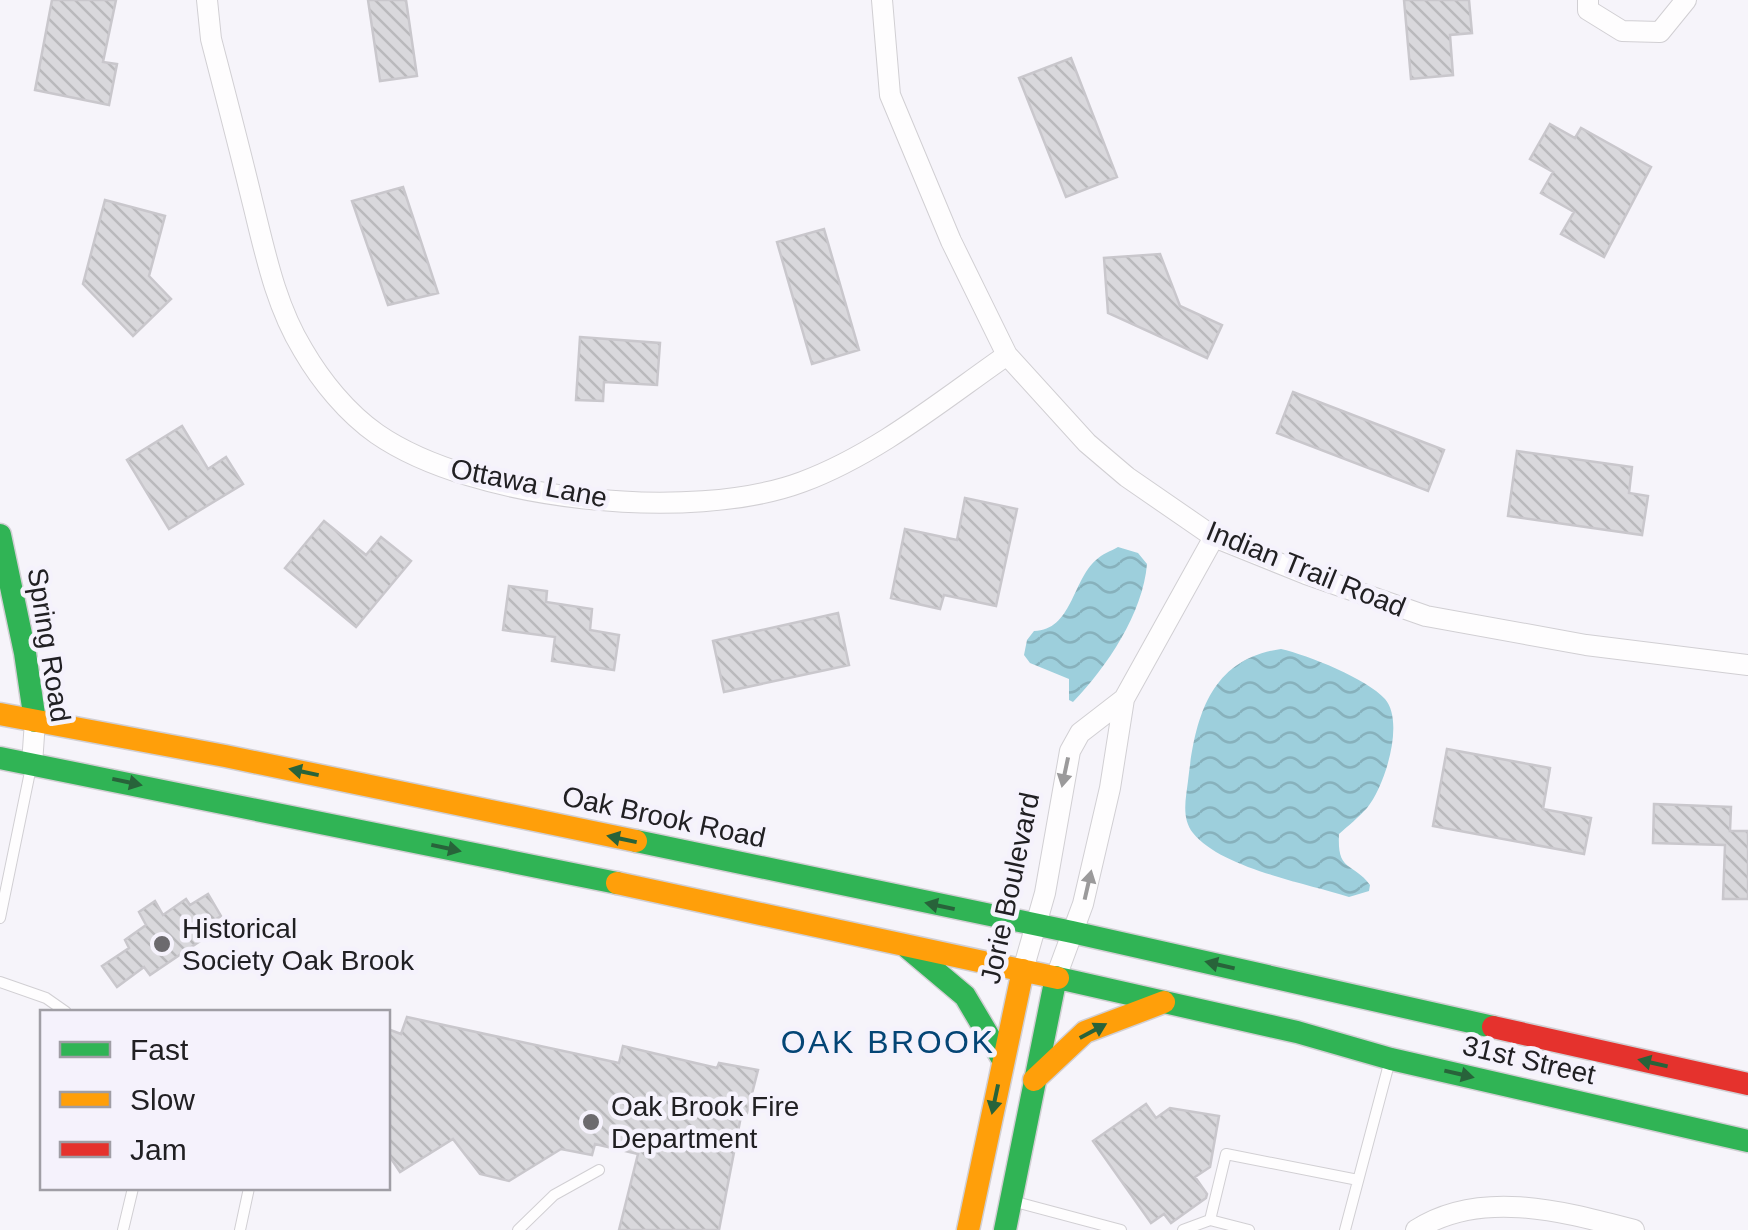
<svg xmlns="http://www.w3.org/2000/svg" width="1748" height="1230" font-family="Arial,sans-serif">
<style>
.water{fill:url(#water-waves)}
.building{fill:url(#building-back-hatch);stroke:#c9c7cc;stroke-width:2.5}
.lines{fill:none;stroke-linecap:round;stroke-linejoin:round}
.lane-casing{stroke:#d1cfd3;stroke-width:12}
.street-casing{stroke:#d1cfd3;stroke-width:22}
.fast-casing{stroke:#d1cfd3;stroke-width:25}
.slow-casing{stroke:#d1cfd3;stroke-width:25}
.jam-casing{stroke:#d1cfd3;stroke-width:25}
.lane{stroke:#fefdfe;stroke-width:10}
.street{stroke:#fefdfe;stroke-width:20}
.fast{stroke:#30b455;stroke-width:22}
.slow{stroke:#ff9f0a;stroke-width:22}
.jam{stroke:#e5322d;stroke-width:22}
.oneway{fill:#28633a}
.oneway2{fill:#9b9a9b}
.poi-dot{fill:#6c6a6e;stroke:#f5f2fc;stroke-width:4}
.labels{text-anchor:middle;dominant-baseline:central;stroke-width:9;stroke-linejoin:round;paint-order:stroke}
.street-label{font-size:28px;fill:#212023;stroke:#f5f2fc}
.poi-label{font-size:28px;fill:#212023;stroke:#f5f2fc;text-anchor:start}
.quarter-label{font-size:32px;letter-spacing:2.5px;fill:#044575;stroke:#f5f2fc}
</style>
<defs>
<pattern id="water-waves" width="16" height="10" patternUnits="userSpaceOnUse" patternTransform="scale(2.5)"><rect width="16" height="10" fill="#9dcfdc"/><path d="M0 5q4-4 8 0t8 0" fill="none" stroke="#87b1bc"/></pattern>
<pattern id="building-back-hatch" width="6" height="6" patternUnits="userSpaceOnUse" patternTransform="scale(2.5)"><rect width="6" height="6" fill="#d9d8dc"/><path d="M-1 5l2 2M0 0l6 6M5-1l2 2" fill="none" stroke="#bab9bc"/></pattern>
</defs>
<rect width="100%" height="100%" fill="#f6f4fa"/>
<path class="water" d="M1118,547L1138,553L1147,564C1143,613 1107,667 1073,702L1069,700V679L1030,663L1024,655L1027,640L1034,631C1072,630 1072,581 1096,560C1102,554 1111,551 1118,547Z
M1281,649C1308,655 1367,679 1385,699C1405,722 1385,786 1367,808C1359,817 1348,826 1339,834C1337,873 1352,861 1370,885L1369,891L1349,897C1305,883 1221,868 1193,833C1181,818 1186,798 1188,781C1195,719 1209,659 1281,649Z"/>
<path class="building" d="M52,0H116L103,62L117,64L109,105L35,90Z
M368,0H406L417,76L380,81Z
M1404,0H1469L1472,33L1450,35L1453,75L1411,79Z
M1071,58L1117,177L1066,197L1019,78Z
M1550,124L1575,138L1581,128L1651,167L1604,257L1561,234L1574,212L1541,193L1553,172L1530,159Z
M403,187L438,293L388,305L352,201Z
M105,200L165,216L149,276L171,299L133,336L83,284Z
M824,229L859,350L812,364L777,242Z
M1160,254L1180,306L1222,325L1207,358L1108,313L1104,258Z
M580,337L660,343L657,385L604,382L603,401L576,400Z
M1293,392L1444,450L1428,491L1277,433Z
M182,426L208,469L226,457L243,484L169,529L127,460Z
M1517,451L1632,467L1629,493L1648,496L1642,535L1508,516Z
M965,498L1017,509L996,606L944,595L940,609L891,598L905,529L957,540Z
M324,521L366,555L381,537L411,561L356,627L285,568Z
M509,586L547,591L546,602L592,609L590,630L619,635L614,670L552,661L555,637L503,630Z
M838,613L849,665L724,692L713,641Z
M1447,749L1550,768L1543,809L1591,818L1584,854L1433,826Z
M1654,804L1731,807L1730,831H1748V899H1723L1725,845L1653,843Z
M208,894L221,916L205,926L209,935L150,975L144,967L117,987L102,966L129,948L125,940L146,925L139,912L155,901L163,915L186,899L190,905Z
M407,1017L619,1063L623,1046L717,1068L719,1063L758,1070L747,1113L742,1111L719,1230H619L638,1154L595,1144L592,1155L561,1149L509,1181L480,1174L453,1139L400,1172L388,1154V1029L401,1034Z
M1146,1104L1156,1118L1170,1108L1219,1116L1210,1167L1195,1177L1207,1194L1206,1198L1171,1223L1164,1214L1151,1223L1093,1141Z"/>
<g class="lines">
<g class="lane-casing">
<path id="lane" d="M0,918L31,767
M0,982L46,998L66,1012
M1016,1202L1121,1230
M1210,1220L1226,1154L1358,1180
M123,1230L133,1188
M240,1230L249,1188
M518,1230L554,1195L599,1170
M1183,1230L1210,1220L1249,1230
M1345,1230L1389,1064"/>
</g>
<g class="street-casing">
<path id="street" d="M207,0L211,39C225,93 239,146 252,200C265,252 275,304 303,350C321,381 347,413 377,434C474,501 692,523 802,482C877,454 941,401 1007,355
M882,0L890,95L951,241L1007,355L1087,443L1127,477L1214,537L1306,574L1426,616L1586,645L1748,665
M1588,0V10L1622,31L1660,32L1686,0
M32,764L35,721
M1023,970L1045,893L1070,751L1080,733L1124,699
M1056,977L1083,904L1110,788L1124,699L1214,537
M1416,1230C1481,1188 1565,1212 1634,1230"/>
</g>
<g class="fast-casing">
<path id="fast" d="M0,535L25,653L35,721
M0,758L617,883
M636,841L1072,932L1493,1027
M908,948L965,996L1003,1060
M1058,978L1297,1032L1391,1059L1748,1141
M1005,1230L1056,977"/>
</g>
<g class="slow-casing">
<path id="slow" d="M0,714L225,756L636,841
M617,883L1058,978
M1034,1080L1085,1032L1164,1002
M968,1230L1023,970"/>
</g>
<g class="jam-casing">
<path id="jam" d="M1493,1027L1748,1084"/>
</g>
<use href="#lane" class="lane"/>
<use href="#street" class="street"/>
<use href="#fast" class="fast"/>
<use href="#slow" class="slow"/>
<use href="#jam" class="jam"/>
</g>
<defs><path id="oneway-solid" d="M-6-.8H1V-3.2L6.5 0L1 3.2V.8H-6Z" transform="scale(2.5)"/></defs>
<g class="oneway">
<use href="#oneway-solid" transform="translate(304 772) rotate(-168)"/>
<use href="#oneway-solid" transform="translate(127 782) rotate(12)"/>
<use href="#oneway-solid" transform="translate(622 839) rotate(-168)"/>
<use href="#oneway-solid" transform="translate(446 848) rotate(12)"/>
<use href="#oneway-solid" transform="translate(940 906) rotate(-168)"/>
<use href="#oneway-solid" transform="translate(1220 965) rotate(-167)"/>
<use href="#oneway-solid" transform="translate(1093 1031) rotate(-28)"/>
<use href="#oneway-solid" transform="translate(1653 1063) rotate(-167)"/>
<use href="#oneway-solid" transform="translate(1459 1074) rotate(13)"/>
<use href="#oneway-solid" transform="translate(995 1099) rotate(102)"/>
</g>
<g class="oneway2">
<use href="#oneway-solid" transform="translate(1065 772) rotate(102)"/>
<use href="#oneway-solid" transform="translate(1088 885) rotate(-77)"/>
</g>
<g class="poi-dot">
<circle cx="162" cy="944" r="10"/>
<circle cx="591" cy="1122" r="10"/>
</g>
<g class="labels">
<g class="street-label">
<text transform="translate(529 483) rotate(11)">Ottawa Lane</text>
<text transform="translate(1306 569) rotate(22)">Indian Trail Road</text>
<text transform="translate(49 645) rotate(81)">Spring Road</text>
<text transform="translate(664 817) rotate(12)">Oak Brook Road</text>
<text transform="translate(1010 888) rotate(-78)">Jorie Boulevard</text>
<text transform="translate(1529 1060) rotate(13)">31st Street</text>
</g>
<g class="poi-label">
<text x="182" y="928">Historical<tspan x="182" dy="32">Society Oak Brook</tspan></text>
<text x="611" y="1106">Oak Brook Fire<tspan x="611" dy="32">Department</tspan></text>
</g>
<g class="quarter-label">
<text x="888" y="1042">OAK BROOK</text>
</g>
</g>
<rect x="40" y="1010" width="350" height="180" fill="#f5f2fc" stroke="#a09ea5" stroke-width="2.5"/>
<rect x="60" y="1042" width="50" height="15" fill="#30b455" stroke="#a09ea5" stroke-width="2.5"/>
<text x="130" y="1060" font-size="30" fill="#212023">Fast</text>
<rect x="60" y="1092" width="50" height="15" fill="#ff9f0a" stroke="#a09ea5" stroke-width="2.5"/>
<text x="130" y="1110" font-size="30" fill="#212023">Slow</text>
<rect x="60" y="1142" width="50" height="15" fill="#e5322d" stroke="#a09ea5" stroke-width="2.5"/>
<text x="130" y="1160" font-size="30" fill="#212023">Jam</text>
</svg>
